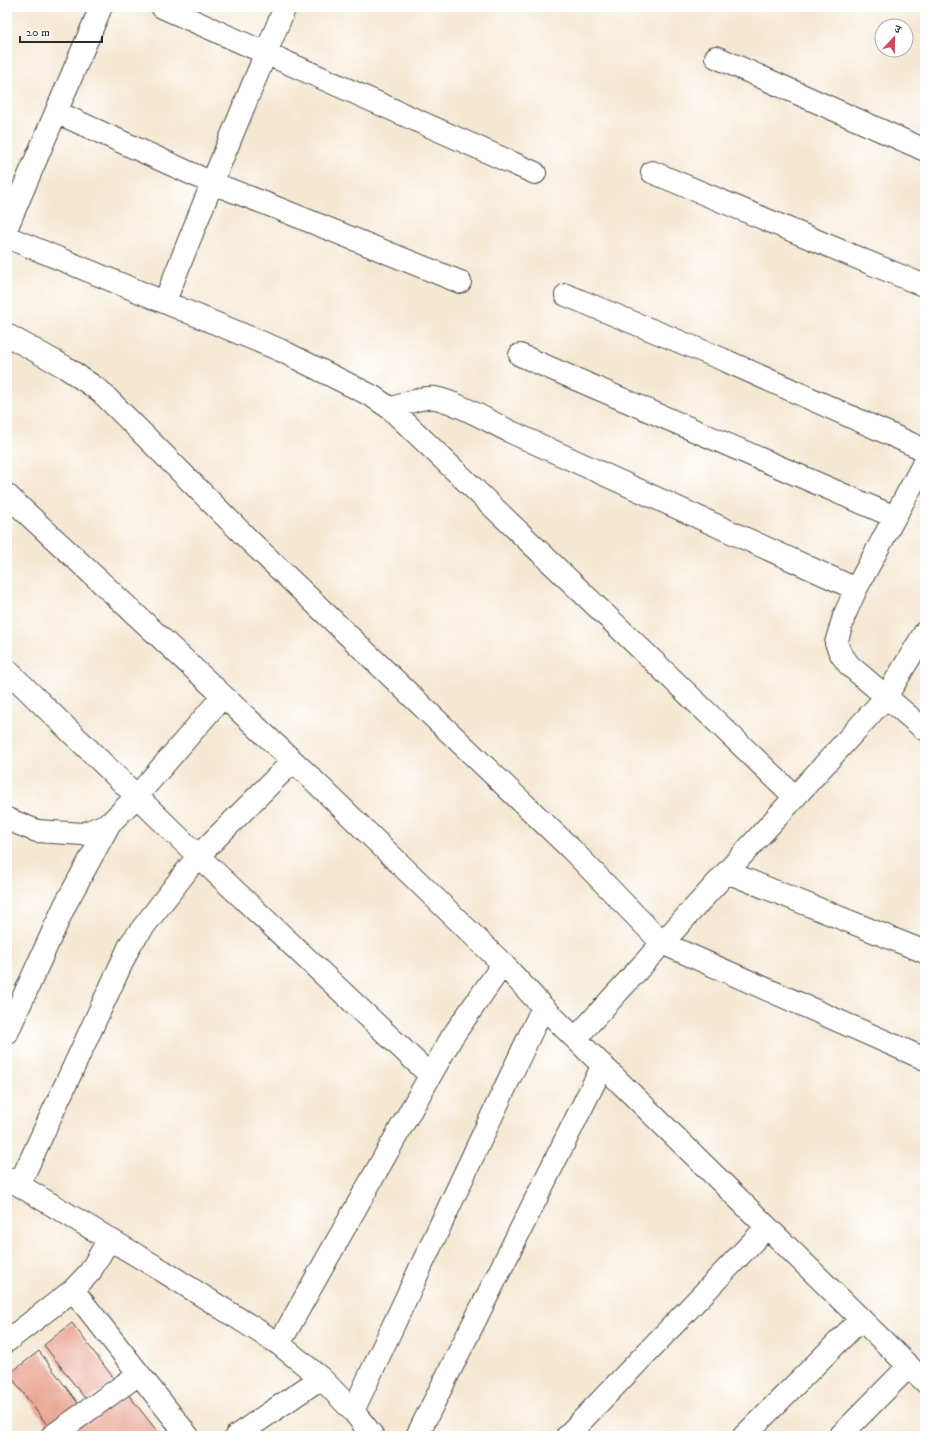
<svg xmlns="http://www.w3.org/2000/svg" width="932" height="1443" font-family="'IM FELL DW Pica','Noto Serif Devanagari',serif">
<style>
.building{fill:#e9a795}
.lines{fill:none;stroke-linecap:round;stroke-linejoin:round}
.minor-casing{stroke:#494744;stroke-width:24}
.minor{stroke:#fff;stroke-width:22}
</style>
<rect width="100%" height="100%" fill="#fff"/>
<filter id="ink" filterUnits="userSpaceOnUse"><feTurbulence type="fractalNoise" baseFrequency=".025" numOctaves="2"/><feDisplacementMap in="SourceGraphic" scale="8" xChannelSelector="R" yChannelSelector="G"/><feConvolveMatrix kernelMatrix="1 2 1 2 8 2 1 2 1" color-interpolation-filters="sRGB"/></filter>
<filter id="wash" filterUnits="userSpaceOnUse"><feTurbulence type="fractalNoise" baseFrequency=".012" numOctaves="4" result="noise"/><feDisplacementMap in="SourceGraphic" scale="16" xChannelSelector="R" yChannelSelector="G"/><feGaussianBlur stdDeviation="0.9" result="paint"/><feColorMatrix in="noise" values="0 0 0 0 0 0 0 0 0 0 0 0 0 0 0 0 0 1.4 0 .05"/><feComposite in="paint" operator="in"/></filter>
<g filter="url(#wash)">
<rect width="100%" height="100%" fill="#f5e8d3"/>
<g id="blocks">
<path class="building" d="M72,1323L115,1380L87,1401L44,1345Z
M39,1351L80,1406L50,1429L9,1374Z
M123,1388L161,1436H62Z"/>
</g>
</g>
<g filter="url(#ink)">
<use href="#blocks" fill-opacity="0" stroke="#494744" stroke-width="1"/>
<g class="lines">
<g class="minor-casing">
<path id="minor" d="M162,7L535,173
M716,57L925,150
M56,112L212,183L272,206L460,282
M652,172L925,286
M7,227L101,7
M7,237L280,350L372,396L391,409L795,797
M566,295L722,359L925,450
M165,301L212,183L285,7
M7,335L65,367L100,391L251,542L571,849L662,943L925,1059
M520,355L895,517
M391,409C404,404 421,396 435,398C457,402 490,422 511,432L856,589
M925,461L856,589L844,616L836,643L841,654L849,665L925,730
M7,495L305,772L503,964L543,1007L925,1382
M7,670L198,856L430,1075
M7,819L37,831L83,834L110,823L137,796L223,696
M727,872L925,952
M7,1033L65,905L110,823
M576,1038L886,697L925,632
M7,1178L163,1271L279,1344L321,1378L353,1411L373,1436
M19,1185L131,943L198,856L293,761
M73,1290L188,1436
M7,1341L73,1290L90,1272L109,1239
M279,1344L452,1037L503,964
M353,1411L543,1007
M52,1436L139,1374
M236,1436L321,1378
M417,1436L603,1065
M567,1436L767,1227
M744,1436L861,1319
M840,1436L909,1366"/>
</g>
<use href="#minor" class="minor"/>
</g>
</g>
<rect width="932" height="1443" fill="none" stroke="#fff" stroke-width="24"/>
<g transform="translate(894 38) rotate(22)"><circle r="19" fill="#ffffff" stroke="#aaaaaa"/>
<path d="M0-3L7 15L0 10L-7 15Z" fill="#d1495b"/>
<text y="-6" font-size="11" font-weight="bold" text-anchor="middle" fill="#2b2b2b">उ</text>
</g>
<path d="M20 36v6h82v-6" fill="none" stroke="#2b2b2b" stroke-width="2"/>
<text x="26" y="36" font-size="12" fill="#2b2b2b" stroke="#ffffff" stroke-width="3" paint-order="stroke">20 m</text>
</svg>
